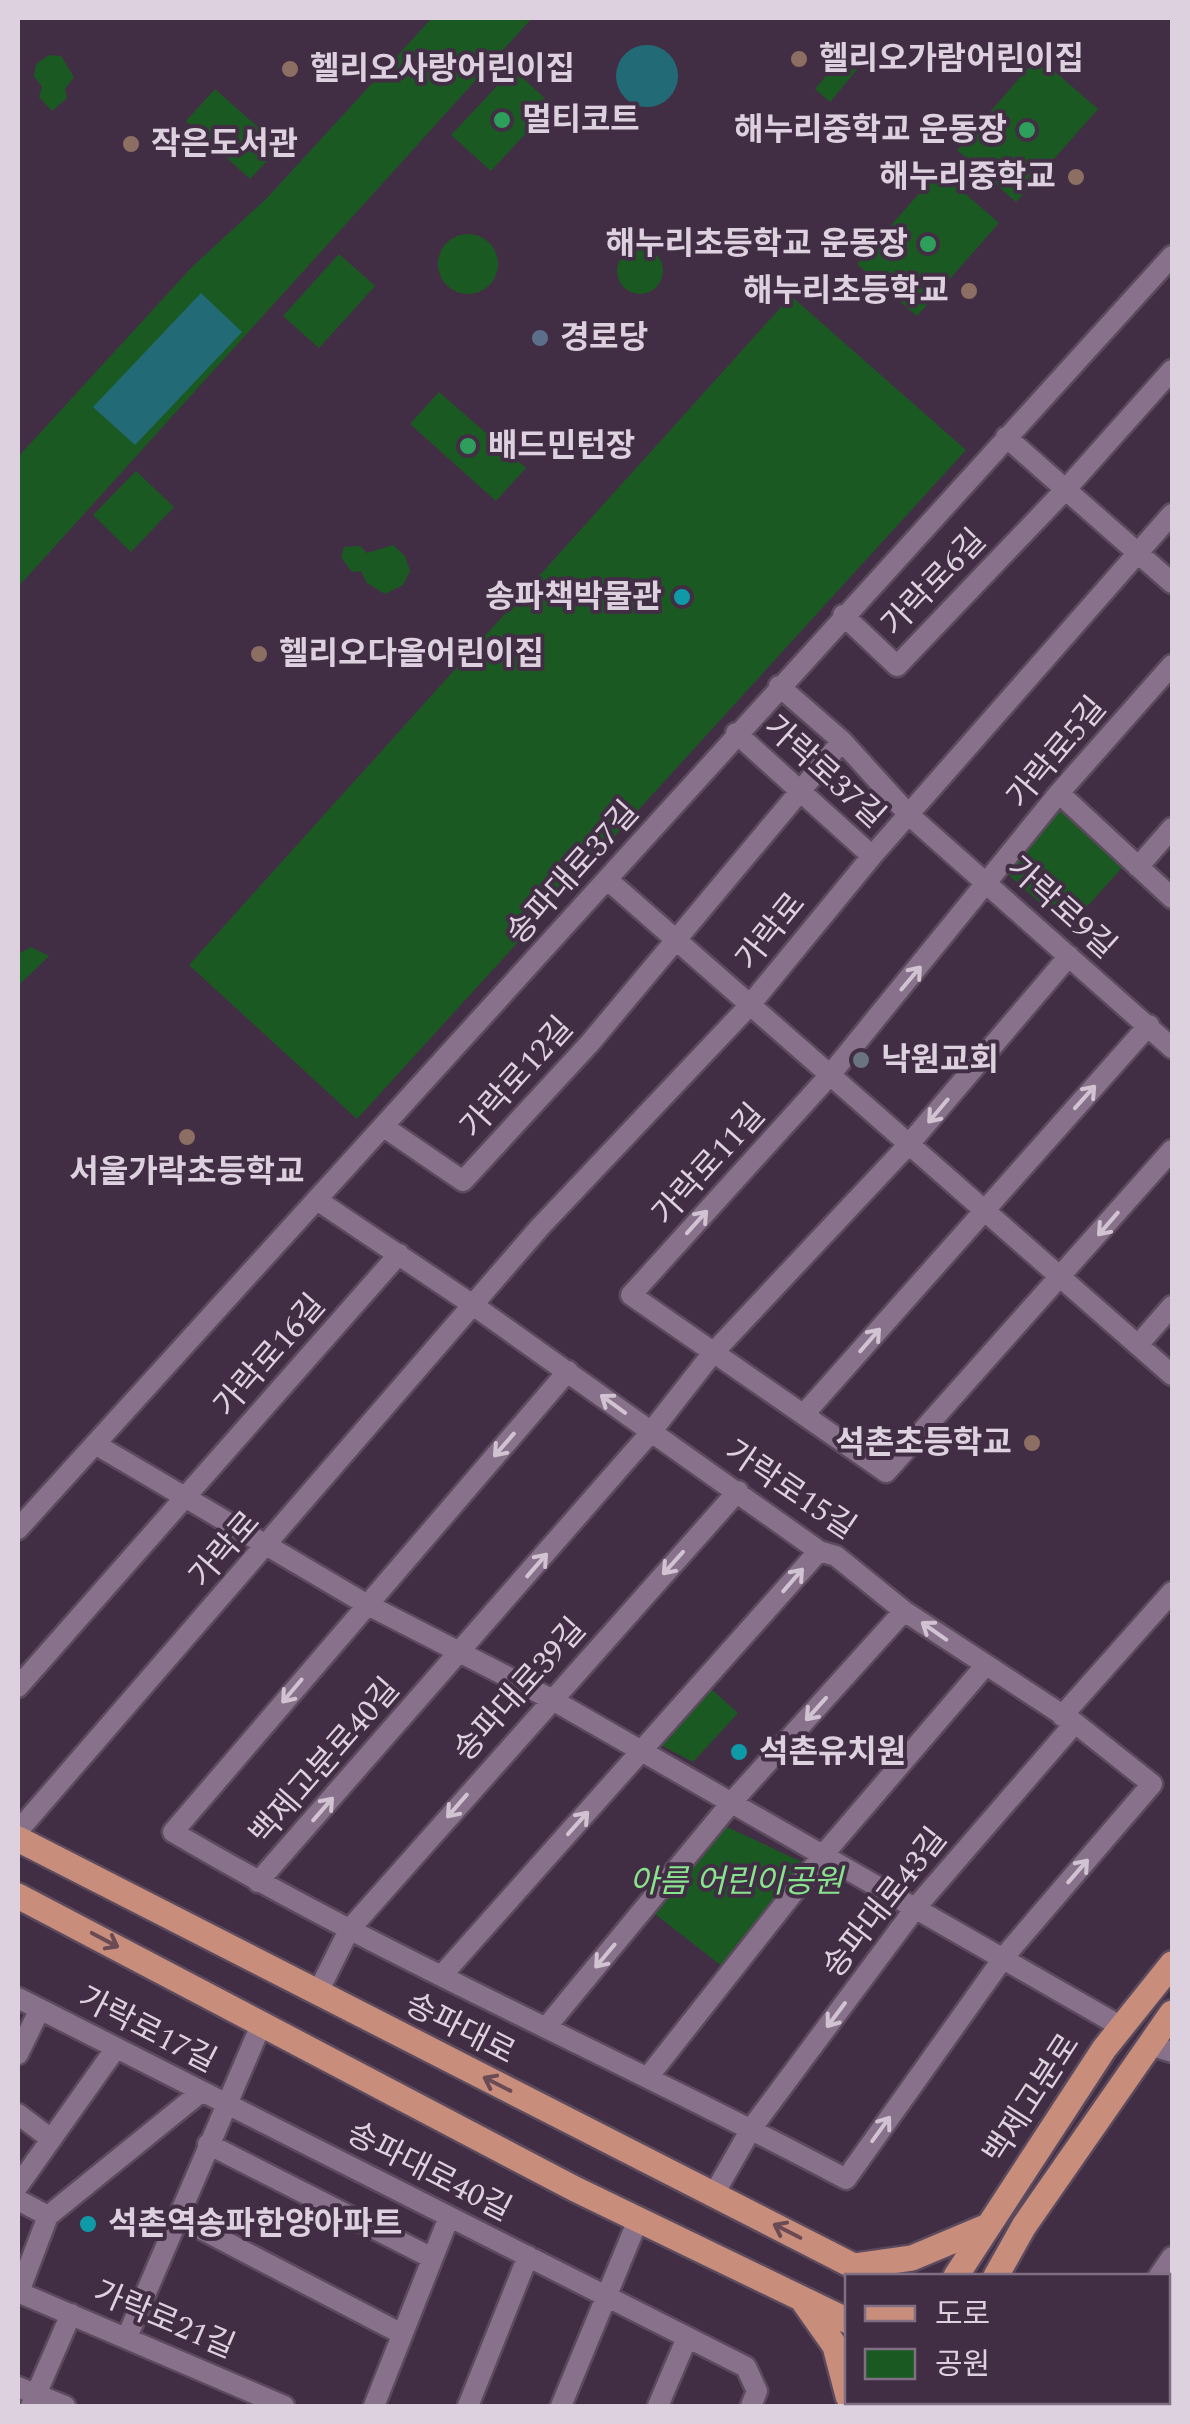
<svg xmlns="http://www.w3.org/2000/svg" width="1190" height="2424" font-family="Spectral,'Noto Sans KR',serif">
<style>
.green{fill:#1b5923}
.water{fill:#226b76}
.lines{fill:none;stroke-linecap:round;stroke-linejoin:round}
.minor-casing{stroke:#5b4a5d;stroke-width:25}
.major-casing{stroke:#5b4a5d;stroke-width:30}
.minor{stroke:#88718a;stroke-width:20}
.major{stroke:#c98d7b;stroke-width:25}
.oneway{stroke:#d1c3d2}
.oneway2{stroke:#6a4a54}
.education-dot{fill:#8d6e63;stroke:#422e44;stroke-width:4}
.leisure-dot{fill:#2e9e5b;stroke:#422e44;stroke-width:4}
.service-dot{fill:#5c6f8a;stroke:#422e44;stroke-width:4}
.culture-dot{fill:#0f9aa8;stroke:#422e44;stroke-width:4}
.worship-dot{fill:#6b7280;stroke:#422e44;stroke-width:4}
.labels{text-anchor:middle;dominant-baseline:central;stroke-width:8;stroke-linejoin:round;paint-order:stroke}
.poi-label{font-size:32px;font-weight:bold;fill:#ded1df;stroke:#422e44;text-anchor:start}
.street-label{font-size:32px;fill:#ded1df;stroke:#422e44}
.park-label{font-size:32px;font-style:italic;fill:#88e58e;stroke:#422e44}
</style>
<rect width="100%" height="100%" fill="#422e44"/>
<path class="green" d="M432,18H532L18,587V457L192,267L267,198Z
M854,43L869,55L830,102L815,89Z
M49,55L61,56L74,77L65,89L67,98L52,111L39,97L42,87L34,76L36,64Z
M1038,57L1098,109L1016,202L957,150Z
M513,69L552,105L491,171L451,135Z
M215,89L280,147L250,179L186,121Z
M939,171L999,223L917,316L857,264Z
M438 264a30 30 0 1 1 60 0a30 30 0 1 1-60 0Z
M617 271a23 23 0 1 1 46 0a23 23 0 1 1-46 0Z
M339,254L375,286L319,348L283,316Z
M791,296L966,450L357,1119L189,965Z
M439,392L526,468L496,501L410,424Z
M136,471L174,507L131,552L93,515Z
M393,545L405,556L410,571L403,585L385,594L367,583L361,571L352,572L341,557L344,547L360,546L367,553Z
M1061,800L1127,862L1068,928L1001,868Z
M31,947L49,956L19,985L18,954Z
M710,1688L738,1713L693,1762L659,1744Z
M725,1826L806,1864L723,1967L655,1914Z"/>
<path class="water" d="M616 76a31 31 0 1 1 62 0a31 31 0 1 1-62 0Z
M201,293L242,332L135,445L93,407Z"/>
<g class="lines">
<g class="minor-casing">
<path id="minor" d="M1006,437L1172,583
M843,615L897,666L1066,489L1172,370
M1172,665L1059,793L830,1075L631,1295L886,1472L1172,1150
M779,686L842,741L909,815L1172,1048
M736,733L872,856
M1059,793L1172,898
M1138,867L1172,828
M609,881L1172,1375
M384,1127L463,1181L590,1043L842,741
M317,1200L473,1305L819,1551L836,1556L904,1611L1075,1723L1152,1784L1004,1957L846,2179C623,2060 390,1960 173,1832L568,1371
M1138,1345L1172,1306
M805,1413L1149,1025
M95,1444L366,1604L551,1699L1120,2026
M18,1529L1172,256
M18,1687L399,1254
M1062,1716L1172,1592
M18,1831L540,1227L749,1006L872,856L1172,514
M258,1882L651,1432L712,1354L910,1143L1069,956
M443,1974L819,1551
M317,1994L349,1930L738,1491
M18,1998L746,2367L757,2391L751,2406
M548,2025L731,1803L904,1611
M1150,2045L1172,2052
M18,2054L40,2009
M648,2077L823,1855L985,1666
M18,2114L51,2139
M208,2144L432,2258
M18,2186L116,2048
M714,2194L751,2129L917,1906L1075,1723
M18,2200L48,2216
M178,2217L402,2334
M1159,2276L1172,2257
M18,2292L284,2406
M19,2292L48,2216L201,2092
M1168,2324L1172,2327
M127,2337L261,2025
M18,2387L65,2406
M31,2406L71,2314
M374,2406L449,2217
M468,2406L528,2256
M561,2406L638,2220
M658,2406L686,2340"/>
</g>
<g class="major-casing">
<path id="major" d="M18,1839L873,2276
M18,1896L575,2189L848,2321
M855,2266L912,2258L988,2226
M956,2276L1104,2049L1172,1964
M996,2276L1024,2226L1172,2013
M804,2302L835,2346L848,2396
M1001,2402L1010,2406
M1104,2402L1114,2406
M876,2406L879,2402
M919,2406L921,2402"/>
</g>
<use href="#minor" class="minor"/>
<use href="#major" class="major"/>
</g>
<defs><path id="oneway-shaft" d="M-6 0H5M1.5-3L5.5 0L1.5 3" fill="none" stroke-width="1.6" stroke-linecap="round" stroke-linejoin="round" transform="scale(2.5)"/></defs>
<g class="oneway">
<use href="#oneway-shaft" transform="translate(911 978) rotate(-50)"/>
<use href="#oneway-shaft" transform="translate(1085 1097) rotate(-48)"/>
<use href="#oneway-shaft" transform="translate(938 1111) rotate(130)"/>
<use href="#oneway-shaft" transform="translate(697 1222) rotate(-48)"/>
<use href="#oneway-shaft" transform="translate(1108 1224) rotate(131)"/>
<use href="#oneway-shaft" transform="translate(870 1340) rotate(-49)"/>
<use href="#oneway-shaft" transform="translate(613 1404) rotate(-144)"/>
<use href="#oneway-shaft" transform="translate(504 1445) rotate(131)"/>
<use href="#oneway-shaft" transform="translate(673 1563) rotate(132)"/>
<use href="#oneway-shaft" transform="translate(537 1565) rotate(-49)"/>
<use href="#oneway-shaft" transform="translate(793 1580) rotate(-49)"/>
<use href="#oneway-shaft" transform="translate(934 1631) rotate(-145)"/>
<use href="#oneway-shaft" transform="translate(292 1691) rotate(130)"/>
<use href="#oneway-shaft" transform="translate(816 1709) rotate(132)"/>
<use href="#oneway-shaft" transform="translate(457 1806) rotate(131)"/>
<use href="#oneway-shaft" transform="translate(323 1809) rotate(-49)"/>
<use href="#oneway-shaft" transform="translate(578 1823) rotate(-48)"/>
<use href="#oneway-shaft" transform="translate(1078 1871) rotate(-49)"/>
<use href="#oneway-shaft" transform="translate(605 1956) rotate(130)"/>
<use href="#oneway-shaft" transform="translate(836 2015) rotate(127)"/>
<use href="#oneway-shaft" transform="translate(881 2129) rotate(-54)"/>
</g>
<g class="oneway2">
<use href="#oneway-shaft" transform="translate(105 1940) rotate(28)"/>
<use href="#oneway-shaft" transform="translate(497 2084) rotate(-153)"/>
<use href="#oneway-shaft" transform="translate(787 2231) rotate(-153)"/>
</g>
<g class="education-dot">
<circle cx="799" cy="59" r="10"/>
<circle cx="290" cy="69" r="10"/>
<circle cx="131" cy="144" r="10"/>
<circle cx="1076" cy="177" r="10"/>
<circle cx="969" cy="291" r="10"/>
<circle cx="259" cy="654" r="10"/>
<circle cx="187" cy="1137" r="10"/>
<circle cx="1032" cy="1443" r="10"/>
</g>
<g class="leisure-dot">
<circle cx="502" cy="120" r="10"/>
<circle cx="1027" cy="130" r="10"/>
<circle cx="928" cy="244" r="10"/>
<circle cx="468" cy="446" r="10"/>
</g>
<circle class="service-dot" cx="540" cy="338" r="10"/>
<g class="culture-dot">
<circle cx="682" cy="597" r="10"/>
<circle cx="739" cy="1752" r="10"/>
<circle cx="88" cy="2224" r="10"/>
</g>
<circle class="worship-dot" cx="861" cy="1060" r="10"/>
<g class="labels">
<g class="poi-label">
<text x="819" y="59">헬리오가람어린이집</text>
<text x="310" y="69">헬리오사랑어린이집</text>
<text x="522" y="120">멀티코트</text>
<text x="1007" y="130" text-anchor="end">해누리중학교 운동장</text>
<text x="151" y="144">작은도서관</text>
<text x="1056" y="177" text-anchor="end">해누리중학교</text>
<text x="908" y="244" text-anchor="end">해누리초등학교 운동장</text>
<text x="949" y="291" text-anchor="end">해누리초등학교</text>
<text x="560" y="338">경로당</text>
<text x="488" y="446">배드민턴장</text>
<text x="662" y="597" text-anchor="end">송파책박물관</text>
<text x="279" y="654">헬리오다올어린이집</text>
<text x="881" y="1060">낙원교회</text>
<text x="187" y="1172" text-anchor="middle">서울가락초등학교</text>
<text x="1012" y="1443" text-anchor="end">석촌초등학교</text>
<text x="759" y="1752">석촌유치원</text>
<text x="108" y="2224">석촌역송파한양아파트</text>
</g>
<g class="street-label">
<text transform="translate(934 583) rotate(-46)">가락로6길</text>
<text transform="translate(1057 753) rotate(-50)">가락로5길</text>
<text transform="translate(824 772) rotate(42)">가락로37길</text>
<text transform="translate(573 873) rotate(-48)">송파대로37길</text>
<text transform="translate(1061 908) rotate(42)">가락로9길</text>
<text transform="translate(771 932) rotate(-51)">가락로</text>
<text transform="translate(517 1078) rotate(-48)">가락로12길</text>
<text transform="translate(709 1165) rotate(-48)">가락로11길</text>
<text transform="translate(270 1356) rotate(-49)">가락로16길</text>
<text transform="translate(790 1490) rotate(34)">가락로15길</text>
<text transform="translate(225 1550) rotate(-49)">가락로</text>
<text transform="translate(520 1690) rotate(-48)">송파대로39길</text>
<text transform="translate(325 1762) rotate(-49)">백제고분로40길</text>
<text transform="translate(885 1903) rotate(-52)">송파대로43길</text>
<text transform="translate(460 2029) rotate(27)">송파대로</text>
<text transform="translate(147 2030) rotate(27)">가락로17길</text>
<text transform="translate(1032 2099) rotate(-57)">백제고분로</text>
<text transform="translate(429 2172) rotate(27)">송파대로40길</text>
<text transform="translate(164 2320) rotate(23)">가락로21길</text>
</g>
<g class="park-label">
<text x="736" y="1882">아름 어린이공원</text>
</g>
</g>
<rect width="1190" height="2424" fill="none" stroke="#ded1df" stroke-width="40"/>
<rect x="845" y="2274" width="325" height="130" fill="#422e44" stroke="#806f82" stroke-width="2.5"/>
<rect x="865" y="2306" width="50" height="15" fill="#c98d7b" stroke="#806f82" stroke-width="2.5"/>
<text x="935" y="2324" font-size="30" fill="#ded1df">도로</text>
<rect x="865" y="2349" width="50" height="30" fill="#1b5923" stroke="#806f82" stroke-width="2.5"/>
<text x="935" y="2374" font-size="30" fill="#ded1df">공원</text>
</svg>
